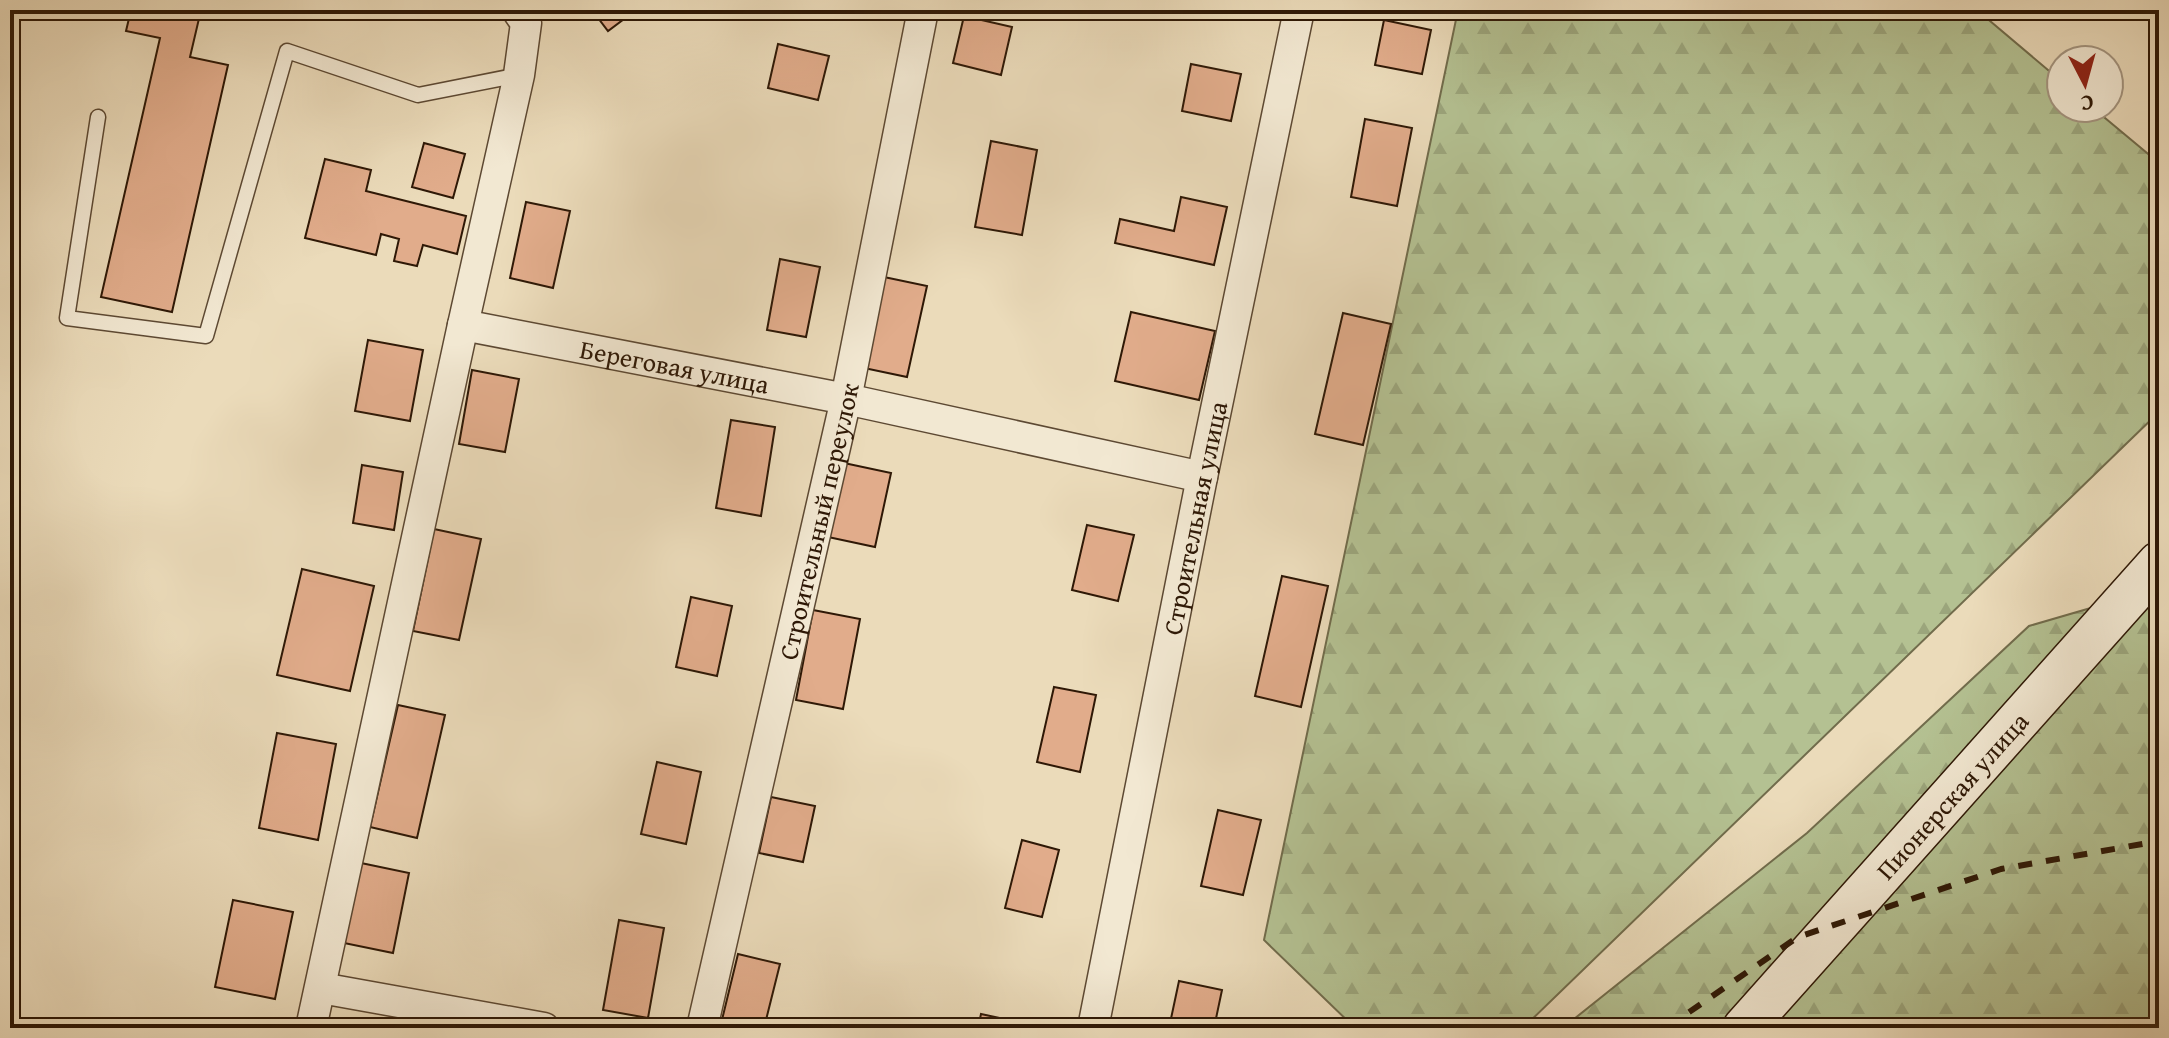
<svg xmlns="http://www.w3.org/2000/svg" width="2169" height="1038" font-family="'Gentium Book Plus',serif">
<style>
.forest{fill:url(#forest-firs);stroke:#716c4c;stroke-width:2}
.building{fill:#e1ac8b;stroke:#2e1806;stroke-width:2}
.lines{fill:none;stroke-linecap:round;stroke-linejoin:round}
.lane-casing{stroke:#5d4933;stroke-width:17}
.street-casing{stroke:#5d4933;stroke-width:33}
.secondary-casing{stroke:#2e1806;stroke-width:45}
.lane{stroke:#f2e8d2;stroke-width:14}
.street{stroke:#f2e8d2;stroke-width:30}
.secondary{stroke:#f2e8d2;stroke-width:42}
.rail{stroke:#2e1806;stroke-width:6;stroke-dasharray:14 14;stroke-linecap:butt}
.labels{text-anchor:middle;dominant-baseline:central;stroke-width:8;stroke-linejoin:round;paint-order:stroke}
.street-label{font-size:26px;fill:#2e1806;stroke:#f2e8d2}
</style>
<defs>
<pattern id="forest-firs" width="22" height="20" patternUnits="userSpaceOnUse" patternTransform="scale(2)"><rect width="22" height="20" fill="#b4c192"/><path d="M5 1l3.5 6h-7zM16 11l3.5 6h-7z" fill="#9ba57c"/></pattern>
</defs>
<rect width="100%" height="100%" fill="#ebdbba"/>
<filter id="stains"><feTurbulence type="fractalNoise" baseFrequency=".0025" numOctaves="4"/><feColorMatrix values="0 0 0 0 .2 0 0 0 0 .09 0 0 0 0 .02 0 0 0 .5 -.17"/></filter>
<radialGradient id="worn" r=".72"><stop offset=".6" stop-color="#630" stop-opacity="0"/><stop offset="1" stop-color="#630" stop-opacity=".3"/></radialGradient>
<path class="forest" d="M1458,10H1977L2061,81V108H2093L2159,163V412L1523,1028H1355L1264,940Z
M2159,588V1028H1575L1574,1019L1807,833L2029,626Z"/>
<path class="building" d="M131,10H201L190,57L228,65L172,312L101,297L160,38L126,31Z
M592,10H636L608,31Z
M964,16L1012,27L1001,75L953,63Z
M1384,20L1431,30L1422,74L1375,65Z
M778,44L829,56L818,100L768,88Z
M1191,64L1241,74L1231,121L1182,111Z
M1365,119L1412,128L1397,206L1351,197Z
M991,141L1037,150L1022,235L975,227Z
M424,143L465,154L453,198L412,187Z
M325,159L371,170L366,191L466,216L457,254L423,245L417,266L394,261L399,239L381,234L376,255L305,238Z
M1181,197L1227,207L1214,265L1115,243L1120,219L1174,231Z
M526,202L570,211L553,288L510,278Z
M780,259L820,267L806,337L767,330Z
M884,277L927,286L907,377L864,368Z
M1131,312L1215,331L1199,400L1115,381Z
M1343,313L1391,324L1363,445L1315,434Z
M368,340L423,350L410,421L355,411Z
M472,370L519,379L505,452L459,444Z
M731,420L775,427L761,516L716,508Z
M844,463L891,473L875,547L828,537Z
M362,465L403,472L394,530L353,523Z
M1087,525L1134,535L1118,601L1072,590Z
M434,529L481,539L459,640L413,631Z
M302,569L374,586L350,691L277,675Z
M1282,576L1328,586L1301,707L1255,696Z
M691,597L732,606L717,676L676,667Z
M813,610L860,619L843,709L796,700Z
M1054,687L1096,695L1080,772L1037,762Z
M398,705L445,715L417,838L370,827Z
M277,733L336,744L318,840L259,828Z
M657,762L701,772L686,844L641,834Z
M771,797L815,806L803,862L759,853Z
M1218,810L1261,820L1243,895L1201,886Z
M1022,840L1059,850L1042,917L1005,908Z
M361,863L409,873L393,953L344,943Z
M233,900L293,912L275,999L215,987Z
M619,920L664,928L648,1018L603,1010Z
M738,954L780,964L764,1028H720Z
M1179,981L1222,990L1214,1028H1169Z
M981,1014L1023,1023L1022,1028H978Z"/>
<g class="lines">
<g class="lane-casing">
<path id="lane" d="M98,117L67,318L206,336L287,51L418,95L519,75"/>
</g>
<g class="street-casing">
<g id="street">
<path id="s1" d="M517,10L526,23L519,75L463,325L846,399L1202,477"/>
<path d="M321,988L544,1028"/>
<path d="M311,1028L463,325"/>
<path id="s2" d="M702,1028L846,399L923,10"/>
<path id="s3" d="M1093,1028L1202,477L1299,10"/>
</g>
</g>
<g class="secondary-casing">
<g id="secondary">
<path id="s4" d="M1744,1028L2159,563"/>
</g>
</g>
<use href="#lane" class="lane"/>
<use href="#street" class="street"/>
<use href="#secondary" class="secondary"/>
<path class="rail" d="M1666,1028L1798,937L2001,869L2159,841"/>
</g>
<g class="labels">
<g class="street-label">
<text stroke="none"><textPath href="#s1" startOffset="540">Береговая улица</textPath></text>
<text stroke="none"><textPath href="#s3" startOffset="520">Строительная улица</textPath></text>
<text stroke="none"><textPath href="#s2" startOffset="520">Строительный переулок</textPath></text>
<text stroke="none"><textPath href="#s4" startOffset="312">Пионерская улица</textPath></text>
</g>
</g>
<rect width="2169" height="1038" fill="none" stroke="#ebdbba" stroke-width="40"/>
<rect x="12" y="12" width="2145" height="1014" fill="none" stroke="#2e1806" stroke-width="4"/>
<rect x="20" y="20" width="2129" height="998" fill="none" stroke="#2e1806" stroke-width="2"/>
<g transform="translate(2085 84) rotate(174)"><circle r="38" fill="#f2e8d2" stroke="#a49580" stroke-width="2"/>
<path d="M0-6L14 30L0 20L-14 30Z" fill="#8f2418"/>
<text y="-12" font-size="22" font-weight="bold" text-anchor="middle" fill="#2e1806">С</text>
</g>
<rect width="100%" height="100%" filter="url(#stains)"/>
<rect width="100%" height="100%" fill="url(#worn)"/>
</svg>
